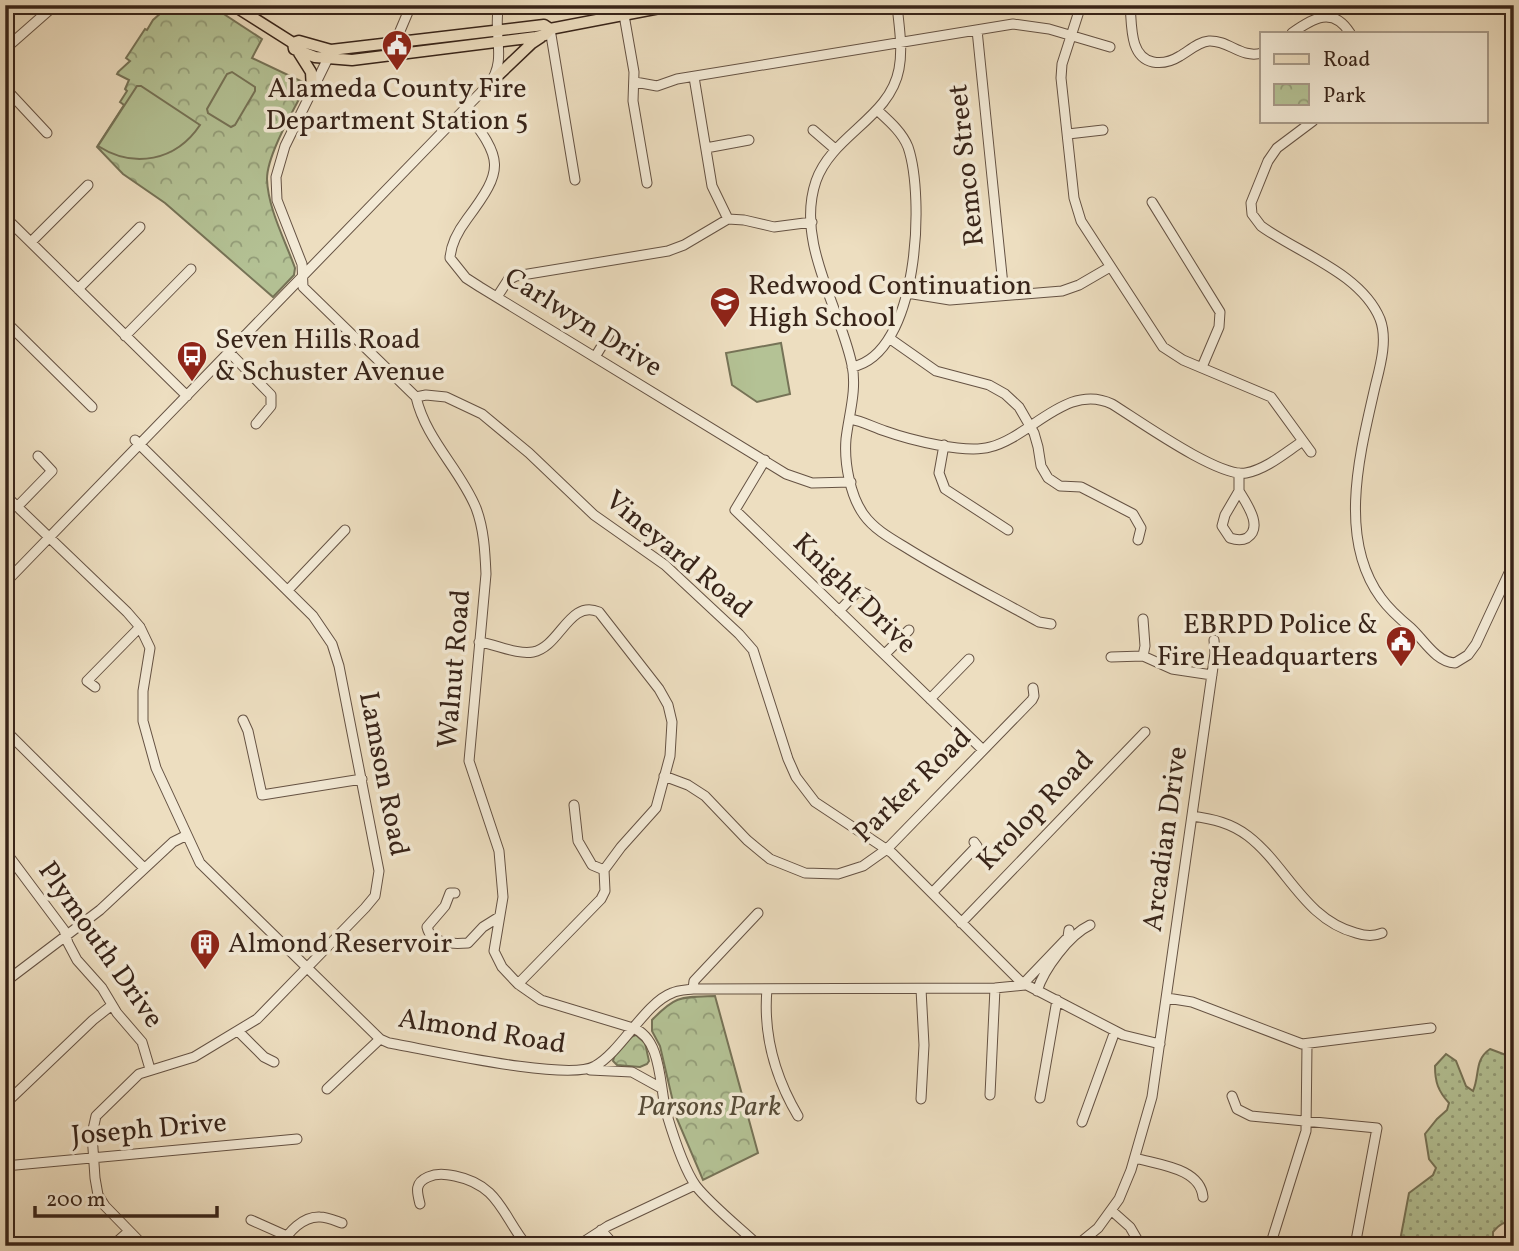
<svg xmlns="http://www.w3.org/2000/svg" width="1519" height="1251" font-family="Vollkorn,serif">
<style>
.grass{fill:url(#grass-dots);stroke:#767357;stroke-width:2}
.park{fill:url(#park-crowns);stroke:#767357;stroke-width:2}
.pitch{fill:#b4c295;stroke:#767357;stroke-width:2}
.lines{fill:none;stroke-linecap:round;stroke-linejoin:round}
.minor-casing{stroke:#655243;stroke-width:11}
.major-casing{stroke:#382419;stroke-width:13}
.minor{stroke:#f3ead6;stroke-width:9}
.major{stroke:#eddec0;stroke-width:10}
.labels{text-anchor:middle;dominant-baseline:central;stroke-width:7;stroke-linejoin:round;paint-order:stroke}
.poi-label{font-size:28px;fill:#382419;stroke:#f3ead6;text-anchor:start}
.street-label{font-size:28px;fill:#382419;stroke:#f3ead6}
.park-label{font-size:28px;font-style:italic;fill:#574c38;stroke:#f3ead6}
</style>
<defs>
<pattern id="grass-dots" width="8" height="8" patternUnits="userSpaceOnUse" patternTransform="scale(1.75)"><rect width="8" height="8" fill="#b4c295"/><path d="M2 2h.1M6 6h.1" fill="none" stroke="#939d79" stroke-width="1.8" stroke-linecap="round"/></pattern>
<pattern id="park-crowns" width="20" height="18" patternUnits="userSpaceOnUse" patternTransform="scale(1.75)"><rect width="20" height="18" fill="#b4c295"/><path d="M2 6a3 3 0 1 1 6 0M12 15a3 3 0 1 1 6 0" fill="none" stroke="#939d79"/></pattern>
</defs>
<rect width="100%" height="100%" fill="#eddec0"/>
<filter id="stains"><feTurbulence type="fractalNoise" baseFrequency=".00286" numOctaves="4"/><feColorMatrix values="0 0 0 0 .2 0 0 0 0 .09 0 0 0 0 .02 0 0 0 .5 -.17"/></filter>
<radialGradient id="worn" r=".72"><stop offset=".6" stop-color="#630" stop-opacity="0"/><stop offset="1" stop-color="#630" stop-opacity=".3"/></radialGradient>
<path class="grass" d="M1490,1049L1514,1058V1181C1504,1193 1514,1210 1514,1224C1504,1220 1499,1225 1493,1232V1246H1399L1409,1193L1433,1175L1436,1168L1429,1159L1425,1134L1437,1119L1447,1110L1449,1103C1438,1091 1435,1082 1435,1066L1446,1054L1456,1061L1466,1086L1473,1091C1480,1075 1474,1060 1490,1049Z"/>
<path class="park" d="M170,5H210L262,39L252,58L307,84C295,108 267,154 267,179C268,209 285,240 295,268L294,275L273,297L165,203L123,174L97,147L124,105L120,102L127,91L125,89L129,80L117,74L118,72L130,61L126,58L145,29L147,30L153,20Z
M715,996L758,1153L703,1180L677,1119L660,1046L652,1031V1020C676,995 681,997 715,996Z
M636,1035L645,1043L649,1061L647,1064L640,1067L617,1065L613,1061C615,1051 627,1037 636,1035Z"/>
<path class="pitch" d="M232,72L255,87V91L235,125L231,127L208,113L207,109L227,74Z
M137,86H141L200,125C176,161 134,169 98,146Z
M781,343L790,394L757,402L732,385L726,353Z"/>
<g class="lines">
<g class="minor-casing">
<path id="minor" d="M897,5C899,26 903,48 899,69C890,118 832,135 816,181C795,242 840,307 852,365C857,390 849,414 846,439C844,462 850,496 864,515C874,529 890,538 905,547C948,574 994,597 1039,622L1051,624
M1081,5L1062,64L1061,78L1074,198L1081,221L1163,347L1183,360L1271,397L1311,452
M1130,5C1132,24 1129,57 1153,62C1163,64 1172,61 1180,56C1189,51 1198,42 1209,41C1229,40 1241,59 1262,53
M624,15L634,72L633,101L647,183
M550,29L575,180
M977,30L1004,295
M1292,33C1313,18 1333,6 1350,33
M5,49L55,5
M400,49V31L411,5
M331,52L285,146L276,177L277,200L302,264L303,287L416,397C426,440 460,469 476,508C484,529 485,552 486,574L469,761L499,851L503,897L494,951L502,967L518,984L541,1000L633,1028C663,1039 659,1089 667,1115C673,1135 684,1169 696,1186C710,1204 741,1229 759,1246
M694,77L712,186L728,219
M635,82L657,86L677,79L1013,24L1049,29L1110,47
M5,88L47,133
M465,110C503,160 505,168 467,219C458,231 451,243 450,258L466,278L480,287L786,474L812,483L851,482
M1313,121L1277,148L1268,161L1251,203L1252,214L1261,226C1298,253 1361,273 1380,319C1388,340 1380,367 1375,387C1360,453 1337,538 1381,598C1389,609 1400,619 1411,628C1424,640 1436,662 1455,663L1468,655L1476,644L1514,562
M813,130L835,149
M1068,134L1103,130
M706,148L749,140
M1152,202L1220,312L1219,327L1202,367
M5,217L187,396
M31,242L88,185
M78,289L140,227
M907,293L950,300L1062,291L1079,285L1110,267
M497,297L508,280L516,276L668,251L684,245L728,219L744,220L774,227L812,222
M5,321L92,407
M125,336L191,269
M889,338L936,371L989,385L1005,394L1019,407L1034,433L1038,447L1041,466L1048,478L1060,486L1081,487L1133,514L1141,528L1138,540
M229,352L271,395V406L256,424
M595,357L611,331
M852,367C919,354 925,197 908,147C902,132 889,121 877,110
M416,397L426,395L446,397L482,414L529,453L594,515L665,565L739,634L753,650L788,759L796,777L815,802L892,853L1021,982L1123,1035L1160,1044
M850,419C862,421 873,427 885,431C910,440 966,454 990,447C1031,437 1067,382 1112,404C1138,420 1219,478 1246,473C1267,469 1286,452 1303,441
M135,440L313,616L332,644L339,666L379,871L375,896L365,908L257,1019L194,1057L139,1074L96,1116L92,1134L95,1178L98,1195L105,1206L144,1246
M944,445L939,473L945,489L1008,530
M765,460L735,510L983,750
M1239,491C1246,503 1264,527 1247,538C1241,541 1236,540 1230,538L1222,526L1225,515L1239,491V473
M5,495L127,612L140,627L150,648L143,691V721L156,768L200,863L380,1039L389,1043C425,1049 568,1082 595,1066C621,1052 645,1003 672,993C678,990 686,990 693,989L995,988L1025,985
M17,507L52,471L38,456
M5,583L489,84C508,60 492,33 499,5
M288,590L345,530
M839,611L859,590L868,595
M479,642C496,644 516,655 533,652C560,647 569,599 599,612L659,689L668,705L672,722L670,756L656,808L621,847L604,870L605,891L601,899L518,984
M885,654L909,630
M1143,656L1172,669L1212,675
M1143,656L1145,646L1143,619
M1111,657L1143,656
M95,687L87,681L140,627
M5,688L8,685
M930,699L969,659
M243,720L248,731L262,795L362,779
M5,730L144,868
M664,776L688,785L705,796L747,840L770,859L805,873L838,874L863,866L887,849L1032,700L1034,696L1033,688
M574,805L578,841L592,865L604,870
M1192,816C1213,819 1231,823 1248,836C1287,866 1304,919 1356,933C1365,936 1373,937 1382,933
M5,851L64,930L68,943L77,960L102,988L117,1013L142,1042L150,1069
M455,893H450L445,906L427,927C431,945 454,944 468,943L483,927L499,917
M932,893L977,846L974,842
M961,923L1145,732
M5,968L12,977
M5,982L100,910L173,842L187,835
M1023,984L1068,937L1069,930
M693,989L694,981L758,913
M767,989C763,1034 775,1077 798,1116
M1037,991C1044,969 1069,935 1090,925
M1167,998L1192,1002L1302,1044L1431,1028
M238,1031L264,1057L274,1062
M590,1070L632,1072L661,1088
M327,1089L380,1039
M990,1095L995,988
M1232,1096L1237,1109L1251,1116L1377,1128L1355,1246
M1040,1098L1057,1000
M921,1099L924,1045L921,989
M5,1104L93,1020L112,1005
M1082,1122L1115,1031
M1135,1158C1159,1165 1200,1168 1203,1197
M5,1166L297,1139
M420,1204C417,1192 414,1183 428,1177C437,1173 445,1174 455,1176C499,1185 502,1215 527,1246
M1112,1211L1130,1227L1141,1246
M251,1220L287,1236
M601,1230L615,1246
M112,1246L129,1231
M281,1246C288,1232 303,1216 320,1217C327,1217 336,1221 342,1223
M577,1246L608,1226L695,1185
M1076,1246L1098,1228L1119,1199L1131,1170L1152,1097L1215,653L1214,640
M1270,1246L1306,1131L1307,1045"/>
</g>
<g class="major-casing">
<path id="major" d="M233,5L293,43L299,41L331,50L544,25L550,29
M293,43L294,49L315,57L352,60L536,37L545,35L550,29L675,5
M299,53L311,72L312,90
M489,84L532,43L541,37"/>
</g>
<use href="#minor" class="minor"/>
<use href="#major" class="major"/>
</g>
<defs>
<g id="civic-pin" transform="scale(1.575)"><path d="M0 17L-7.5 6A9.5 9.5 0 1 1 7.5 6Z" fill="#8f2418" stroke="#f3ead6"/><path d="M-.6-6.5H3V-4.5H.6V-3L4-1V1h2V6H-6V1h2V-1L-.6-3ZM-1.2 2.5V6h2.4V2.5Z" fill="#fff"/></g>
<g id="school-pin" transform="scale(1.575)"><path d="M0 17L-7.5 6A9.5 9.5 0 1 1 7.5 6Z" fill="#8f2418" stroke="#f3ead6"/><path d="M0-5L7-2L0 1L-7-2ZM-4 1L0 2.5L4 1V4Q0 6-4 4Z" fill="#fff"/></g>
<g id="bus-pin" transform="scale(1.575)"><path d="M0 17L-7.5 6A9.5 9.5 0 1 1 7.5 6Z" fill="#8f2418" stroke="#f3ead6"/><path d="M-5-6H5V4H4V6H2V4H-2V6H-4V4H-5ZM-3.5-4V0h7V-4ZM-3.5 1.2v1.5H-2V1.2ZM2 1.2v1.5H3.5V1.2Z" fill="#fff"/></g>
<g id="building-pin" transform="scale(1.575)"><path d="M0 17L-7.5 6A9.5 9.5 0 1 1 7.5 6Z" fill="#8f2418" stroke="#f3ead6"/><path d="M-4-6H4V6H1V3H-1V6H-4ZM-2.5-4.3h1.7v1.8h-1.7ZM.8-4.3h1.7v1.8H.8ZM-2.5-1h1.7V.8h-1.7ZM.8-1h1.7V.8H.8Z" fill="#fff"/></g>
</defs>
<g fill-rule="evenodd">
<use href="#civic-pin" x="397" y="45"/>
<use href="#school-pin" x="725" y="302"/>
<use href="#bus-pin" x="192" y="356"/>
<use href="#civic-pin" x="1401" y="641"/>
<use href="#building-pin" x="205" y="944"/>
</g>
<g class="labels">
<g class="poi-label">
<text x="397" y="89" text-anchor="middle">Alameda County Fire<tspan x="397" dy="32">Department Station 5</tspan></text>
<text x="748" y="286">Redwood Continuation<tspan x="748" dy="32">High School</tspan></text>
<text x="215" y="340">Seven Hills Road<tspan x="215" dy="32">&amp; Schuster Avenue</tspan></text>
<text x="1378" y="625" text-anchor="end">EBRPD Police &amp;<tspan x="1378" dy="32">Fire Headquarters</tspan></text>
<text x="228" y="944">Almond Reservoir</text>
</g>
<g class="street-label">
<text transform="translate(967 165) rotate(-96)">Remco Street</text>
<text transform="translate(583 323) rotate(32)">Carlwyn Drive</text>
<text transform="translate(678 555) rotate(40)">Vineyard Road</text>
<text transform="translate(854 594) rotate(44)">Knight Drive</text>
<text transform="translate(455 669) rotate(-85)">Walnut Road</text>
<text transform="translate(383 774) rotate(79)">Lamson Road</text>
<text transform="translate(913 786) rotate(-44)">Parker Road</text>
<text transform="translate(1036 811) rotate(-46)">Krolop Road</text>
<text transform="translate(1166 839) rotate(-82)">Arcadian Drive</text>
<text transform="translate(100 945) rotate(55)">Plymouth Drive</text>
<text transform="translate(482 1032) rotate(9)">Almond Road</text>
<text transform="translate(149 1130) rotate(-5)">Joseph Drive</text>
</g>
<g class="park-label">
<text x="709" y="1107">Parsons Park</text>
</g>
</g>
<rect width="1519" height="1251" fill="none" stroke="#eddec0" stroke-width="28"/>
<rect x="7" y="7" width="1505" height="1237" fill="none" stroke="#382419" stroke-width="3.5"/>
<rect x="14" y="14" width="1491" height="1223" fill="none" stroke="#382419" stroke-width="2"/>
<rect x="1260" y="32" width="228" height="91" fill="#f3ead6" stroke="#a89b8a" stroke-width="2"/>
<rect x="1274" y="54" width="35" height="10" fill="#eddec0" stroke="#a89b8a" stroke-width="2"/>
<text x="1323" y="66" font-size="21" fill="#382419">Road</text>
<rect x="1274" y="84" width="35" height="21" fill="url(#park-crowns)" stroke="#a89b8a" stroke-width="2"/>
<text x="1323" y="102" font-size="21" fill="#382419">Park</text>
<path d="M35 1206v10h182v-10" fill="none" stroke="#382419" stroke-width="3.5"/>
<text x="46" y="1206" font-size="21" fill="#382419" stroke="#f3ead6" stroke-width="5" paint-order="stroke">200 m</text>
<rect width="100%" height="100%" filter="url(#stains)"/>
<rect width="100%" height="100%" fill="url(#worn)"/>
</svg>
